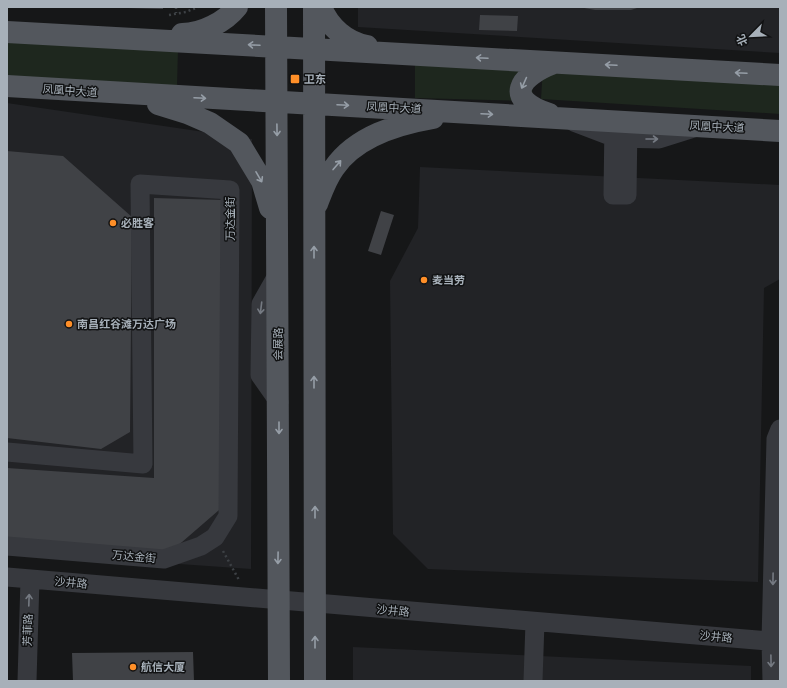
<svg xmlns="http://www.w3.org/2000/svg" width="787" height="688" font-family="'Fira Sans','Noto Sans SC',sans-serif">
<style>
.built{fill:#222326}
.green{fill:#1e271e}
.building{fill:#404246}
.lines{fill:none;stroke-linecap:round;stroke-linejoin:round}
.path{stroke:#3d4145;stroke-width:2.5;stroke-dasharray:2 3;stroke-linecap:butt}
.minor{stroke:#37393e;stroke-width:19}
.major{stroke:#53575d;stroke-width:22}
.oneway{stroke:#969ea7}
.oneway2{stroke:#757a82}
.poi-dot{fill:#ff8f28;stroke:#111213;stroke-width:1.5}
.labels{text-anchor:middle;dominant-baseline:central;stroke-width:3;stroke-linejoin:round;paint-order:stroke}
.poi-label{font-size:11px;font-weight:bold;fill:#a7b0b9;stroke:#111213;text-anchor:start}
.street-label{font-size:11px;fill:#a7b0b9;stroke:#111213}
</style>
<rect width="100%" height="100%" fill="#161718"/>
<path class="built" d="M358,7H780V53L358,27Z
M7,103L252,139L251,569L7,552Z
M420,167L780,185V279L764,288L758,582L428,569L393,534L390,281L418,228Z
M353,647L751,666V681H353Z"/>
<path class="green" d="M7,40L178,49L177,86L7,76Z
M415,63L533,65L532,101L415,98Z
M543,67L780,82V114L541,99Z"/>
<path class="building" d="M128,7H163V9L128,8Z
M579,7H640L631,10H595Z
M480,15L518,16L517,31L479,30Z
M7,151L63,156L132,217L130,432L101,449L7,438Z
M154,198L223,200L226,504L167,555L7,540V468L154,478Z
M381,211L394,215L381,255L368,251Z
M193,652L194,681H73L72,653Z"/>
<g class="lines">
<path class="path" d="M176,7V13
M169,15L186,12L198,7
M223,551L239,580"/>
<path class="minor" d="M614,121L613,195H627L628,122
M574,122L616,138L659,139L694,128
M278,274L261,304L260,375L279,402
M7,452L143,464L140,184L230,190L228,516L215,537L201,546L164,559L7,546
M7,577L780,642
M27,681L30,579
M533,681L535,622
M772,681L771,641L776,439L780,429"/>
<path class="major" d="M276,7L279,681
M314,7L315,681
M321,7C329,27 346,42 367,46
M7,32L780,75
M182,34C202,34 225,22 237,7
M7,86L780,131
M158,104L187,113L210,123L239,143L262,181L270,208
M549,114C503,99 519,76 554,63
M317,204C322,191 326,179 334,168C356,136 398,124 433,118"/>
</g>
<defs><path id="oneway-shaft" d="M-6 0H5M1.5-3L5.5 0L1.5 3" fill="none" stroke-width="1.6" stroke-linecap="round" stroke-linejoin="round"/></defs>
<g class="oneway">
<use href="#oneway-shaft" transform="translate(254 45) rotate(-177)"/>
<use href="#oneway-shaft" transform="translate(482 58) rotate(-177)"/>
<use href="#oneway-shaft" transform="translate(611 65) rotate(-177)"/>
<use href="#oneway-shaft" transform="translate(741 73) rotate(-177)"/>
<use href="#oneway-shaft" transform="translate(524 83) rotate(114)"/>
<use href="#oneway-shaft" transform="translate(200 98) rotate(3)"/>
<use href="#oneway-shaft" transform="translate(343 105) rotate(3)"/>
<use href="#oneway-shaft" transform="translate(487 114) rotate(3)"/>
<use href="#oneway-shaft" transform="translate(277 130) rotate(89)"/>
<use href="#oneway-shaft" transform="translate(337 165) rotate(-49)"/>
<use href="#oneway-shaft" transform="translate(259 177) rotate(60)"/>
<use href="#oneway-shaft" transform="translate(314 252) rotate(-90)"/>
<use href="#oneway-shaft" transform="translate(314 382) rotate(-90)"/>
<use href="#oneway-shaft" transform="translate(279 428) rotate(90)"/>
<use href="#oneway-shaft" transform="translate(315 512) rotate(-90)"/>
<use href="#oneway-shaft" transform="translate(278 558) rotate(91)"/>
<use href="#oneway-shaft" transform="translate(315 642) rotate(-90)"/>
</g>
<g class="oneway2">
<use href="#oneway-shaft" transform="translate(652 139)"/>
<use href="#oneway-shaft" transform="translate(261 308) rotate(97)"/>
<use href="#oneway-shaft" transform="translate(773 579) rotate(91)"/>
<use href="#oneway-shaft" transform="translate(29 600) rotate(-88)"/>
<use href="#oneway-shaft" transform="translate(771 661) rotate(89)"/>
</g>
<g class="poi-dot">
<rect x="290" y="74" width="10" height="10" rx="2"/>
<circle cx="113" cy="223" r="4"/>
<circle cx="424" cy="280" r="4"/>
<circle cx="69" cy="324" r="4"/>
<circle cx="133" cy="667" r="4"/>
</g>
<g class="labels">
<g class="poi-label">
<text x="304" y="79">卫东</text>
<text x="121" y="223">必胜客</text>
<text x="432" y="280">麦当劳</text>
<text x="77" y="324">南昌红谷滩万达广场</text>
<text x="141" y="667">航信大厦</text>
</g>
<g class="street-label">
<text transform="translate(70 91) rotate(4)">凤凰中大道</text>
<text transform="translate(394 108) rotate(3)">凤凰中大道</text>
<text transform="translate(717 127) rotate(3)">凤凰中大道</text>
<text transform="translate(230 219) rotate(-90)">万达金街</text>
<text transform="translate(278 344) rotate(-90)">会展路</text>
<text transform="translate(134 557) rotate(5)">万达金街</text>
<text transform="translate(71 583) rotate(5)">沙井路</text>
<text transform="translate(393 611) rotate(5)">沙井路</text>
<text transform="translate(28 630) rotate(-88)">芳菲路</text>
<text transform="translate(716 637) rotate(5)">沙井路</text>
</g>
</g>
<rect width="787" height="688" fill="none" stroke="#a7b0b9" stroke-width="16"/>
<g transform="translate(751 36) rotate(246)" stroke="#111213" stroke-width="3" paint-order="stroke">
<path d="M0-3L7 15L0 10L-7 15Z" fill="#a7b0b9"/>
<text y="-6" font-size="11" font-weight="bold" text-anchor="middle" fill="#a7b0b9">北</text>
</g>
</svg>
